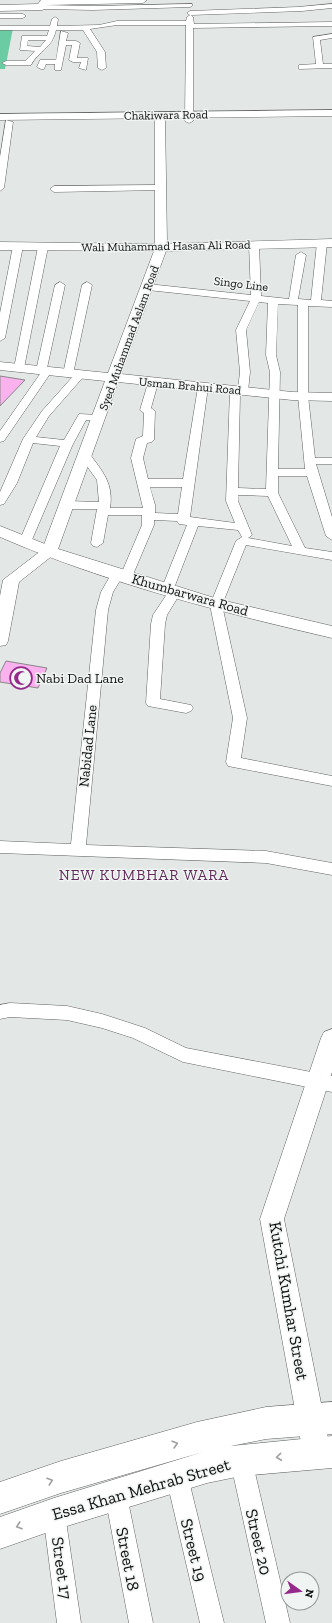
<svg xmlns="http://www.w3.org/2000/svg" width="332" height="1623" font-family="'Zilla Slab',serif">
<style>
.green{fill:#6bcca4}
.building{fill:#fab2ef;stroke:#898688}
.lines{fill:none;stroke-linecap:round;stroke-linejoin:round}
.minor-casing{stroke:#606361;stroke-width:1}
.tertiary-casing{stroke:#606361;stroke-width:1}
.secondary-casing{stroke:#606361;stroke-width:1}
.primary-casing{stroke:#606361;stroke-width:1}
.minor{fill:#fff;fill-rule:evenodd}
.tertiary{fill:#fff;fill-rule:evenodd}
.secondary{fill:#fff;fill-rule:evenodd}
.primary{fill:#fff;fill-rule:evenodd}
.oneway{stroke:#9e9f9f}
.labels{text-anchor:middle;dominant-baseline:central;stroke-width:3;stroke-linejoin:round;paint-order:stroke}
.far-street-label{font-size:12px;fill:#0d0f0e;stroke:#f0f4f2}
.street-label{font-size:14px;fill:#0d0f0e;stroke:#f0f4f2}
.poi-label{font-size:14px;fill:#0d0f0e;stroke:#f0f4f2;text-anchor:start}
.neighbourhood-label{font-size:15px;letter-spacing:1px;fill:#612c5b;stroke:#f0f4f2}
.near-street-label{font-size:17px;fill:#0d0f0e;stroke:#f0f4f2}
</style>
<rect width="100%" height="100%" fill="#e3e7e5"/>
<path class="green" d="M0,28H13L5,69H0Z"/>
<path class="building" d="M0,376L25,380L0,406Z
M6,661L47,668L38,688L0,682V673Z"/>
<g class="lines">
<g class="minor-casing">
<path id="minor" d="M192,4V6L190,7L93,10L42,9L39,7L42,5L93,6Z
M332,4V8L302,11L191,15L193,17L194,24L332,22V26L193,28V121L189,123L185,121L186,25H117L90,29L105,52L106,68L102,70L98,68L97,52L83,30H56C52,49 39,50 31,65H6L2,63L6,61H25L35,51L20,50L22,36H47L49,30H0V26H50L52,19L55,17L58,19L57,26L99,25L117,21H186L187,17L190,15L187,13L190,11L298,7ZM28,40H46L40,47L27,46Z
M0,14H23L26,16L23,18H0Z
M61,31L68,33L66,41H76L80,43L77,58H88L86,70L79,68L81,62H73L69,60L72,45H66L61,70H55V64H46L44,69H41L37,67L40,60H56Z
M332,34V38L320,40L323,64H332V68L299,69V65L316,64L313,37Z
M6,120L13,122L4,188L0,191V157Z
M159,185L162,186V190L54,192L50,189L54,186Z
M322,240L327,243L321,300L332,301V307L308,306V396L315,458H332V464H316L332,517V540L326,536L307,476H278V493L305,548L332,552V560L246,545L222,605L247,718L241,758L332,776V786L233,767L228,766L226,762L233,718L210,605L236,541L242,537L238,530L198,526L174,588L180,589L181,592L167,615L165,624L160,699L191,705L193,708L191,711L186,713L148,706L146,703L151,624L153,615L167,594L162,593L161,590L187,525L179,524L177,521L154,520V525L132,577L126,581L121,579L113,592L108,610L86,845L266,851L332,863V875L266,863L0,853V841L71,844L96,610L101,592L113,571L122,572L142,525V515H108L103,543L97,547L93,546L91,543L97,509H67L61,505L67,501L99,502L97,480L79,455L81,453H89C102,471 114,483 110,508H143L131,458L136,439L143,436L144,413L140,410L148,383L153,380L158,383L151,408L155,411L154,440L152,442L147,443L143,458L148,479H183L198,387L203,384L207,385L208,387L190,517L235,523L226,501L230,391L231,389H238L240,372L236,330L250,301L148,290L143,287L148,284L251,295L249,245L254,242L259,245L261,296L289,299L296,255L301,252L306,255L298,299L311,300L317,243ZM259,302L268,303L266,355L270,372L266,489L238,488L240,394L247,393L248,391L250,372L246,330ZM278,304L298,305V396L305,469H278L280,372L276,355ZM150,487H182L178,514L155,513V505ZM238,495L268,496L292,546L248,538L252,535L238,501Z
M18,243L23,246L5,338L0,341V313L13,246Z
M43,244L48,247L24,368L19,371L14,368L38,247Z
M60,282L65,285L47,368L52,371L4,441L0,442V431L40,374L36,371L55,285Z
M87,282L92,285L73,374L68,377L63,374L82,285Z
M80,372L85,375L49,416L36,437L64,440L79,414L99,415L105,418L99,421L86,420L73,444L31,542L25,546L21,545L19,542L60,446L33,443L17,483L4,504L0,505V492L23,439L42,411L76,373Z
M10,1003L67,1006L102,1014L145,1028L186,1048L332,1076V1092L183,1062L133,1038L102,1028L67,1020L10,1017L0,1019V1005Z
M241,1449L249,1452L252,1460L290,1623H266L230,1460L233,1452Z
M177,1466L185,1469L188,1477L224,1623H200L166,1477L169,1469Z
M116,1485L124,1488L127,1496L153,1623H129L105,1496L108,1488Z
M54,1503L62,1506L65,1514L81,1623H57L43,1514L46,1506Z"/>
</g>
<g class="tertiary-casing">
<path id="tertiary" d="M41,0H147L143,3L47,5L45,9L42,10L0,11V5L38,4Z
M160,112L165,115L167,244L332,239V247L166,251L121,374L292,392L332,393V401L292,400L118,382L57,552L19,582L8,641L6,645L0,646V596L3,580L42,550L105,381L0,370V362L108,373L154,251L0,250V242L155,244V115Z
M332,1029V1072L284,1219L331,1453L327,1463L317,1467L307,1463L303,1453L260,1219L321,1038L324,1032Z"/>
</g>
<g class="secondary-casing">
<path id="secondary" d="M0,526L55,548L221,600L332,626V638C220,612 106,583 0,537Z
M332,1402V1434L266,1439L231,1446L332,1436V1468L241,1476L207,1483L54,1530L0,1549V1517L54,1498L203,1452L61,1493L0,1514V1482L61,1461L197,1422L266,1407Z"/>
</g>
<g class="primary-casing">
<path id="primary" d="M332,110V116L0,120V114Z"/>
</g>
<use href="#minor" class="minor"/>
<use href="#tertiary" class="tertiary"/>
<use href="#secondary" class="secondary"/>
<use href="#primary" class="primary"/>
</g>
<defs><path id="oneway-chevron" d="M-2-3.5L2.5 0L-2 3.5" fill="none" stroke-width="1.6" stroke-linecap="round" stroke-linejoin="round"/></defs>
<g class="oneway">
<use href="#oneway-chevron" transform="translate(175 1444) rotate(-16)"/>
<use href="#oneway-chevron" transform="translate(279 1457) rotate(174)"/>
<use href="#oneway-chevron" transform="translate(50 1481) rotate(-19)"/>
<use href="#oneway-chevron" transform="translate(19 1526) rotate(161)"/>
</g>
<defs>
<g id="mosque-ring" transform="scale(1.15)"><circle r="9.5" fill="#f0f4f2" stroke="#962a8c" stroke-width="1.5"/><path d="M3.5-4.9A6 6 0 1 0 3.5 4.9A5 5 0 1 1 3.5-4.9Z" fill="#962a8c"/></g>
</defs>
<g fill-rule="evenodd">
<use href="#mosque-ring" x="21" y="678"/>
</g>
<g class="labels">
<g class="far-street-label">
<text transform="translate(166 115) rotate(-1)">Chakiwara Road</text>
<text transform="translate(166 246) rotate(-1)">Wali Muhammad Hasan Ali Road</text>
<text transform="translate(241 284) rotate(7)">Singo Line</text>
<text transform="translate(129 338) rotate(-70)">Syed Muhammad Aslam Road</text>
<text transform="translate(190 386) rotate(5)">Usman Brahui Road</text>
</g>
<g class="street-label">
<text transform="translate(190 595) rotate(16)">Khumbarwara Road</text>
<text transform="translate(88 746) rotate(-84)">Nabidad Lane</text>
</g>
<g class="poi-label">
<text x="36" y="678">Nabi Dad Lane</text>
</g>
<g class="neighbourhood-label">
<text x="144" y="875">NEW KUMBHAR WARA</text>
</g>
<g class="near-street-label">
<text transform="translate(289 1301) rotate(80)">Kutchi Kumhar Street</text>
<text transform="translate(141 1489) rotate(-16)">Essa Khan Mehrab Street</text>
<text transform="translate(259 1542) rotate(77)">Street 20</text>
<text transform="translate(194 1550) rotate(76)">Street 19</text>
<text transform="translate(128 1559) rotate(79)">Street 18</text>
<text transform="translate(62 1568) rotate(82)">Street 17</text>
</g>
</g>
<g transform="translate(300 1591) rotate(104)"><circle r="19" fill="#f0f4f2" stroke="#959897"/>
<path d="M0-3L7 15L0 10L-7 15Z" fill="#962a8c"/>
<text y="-6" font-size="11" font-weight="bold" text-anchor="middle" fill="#0d0f0e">N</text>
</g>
</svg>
